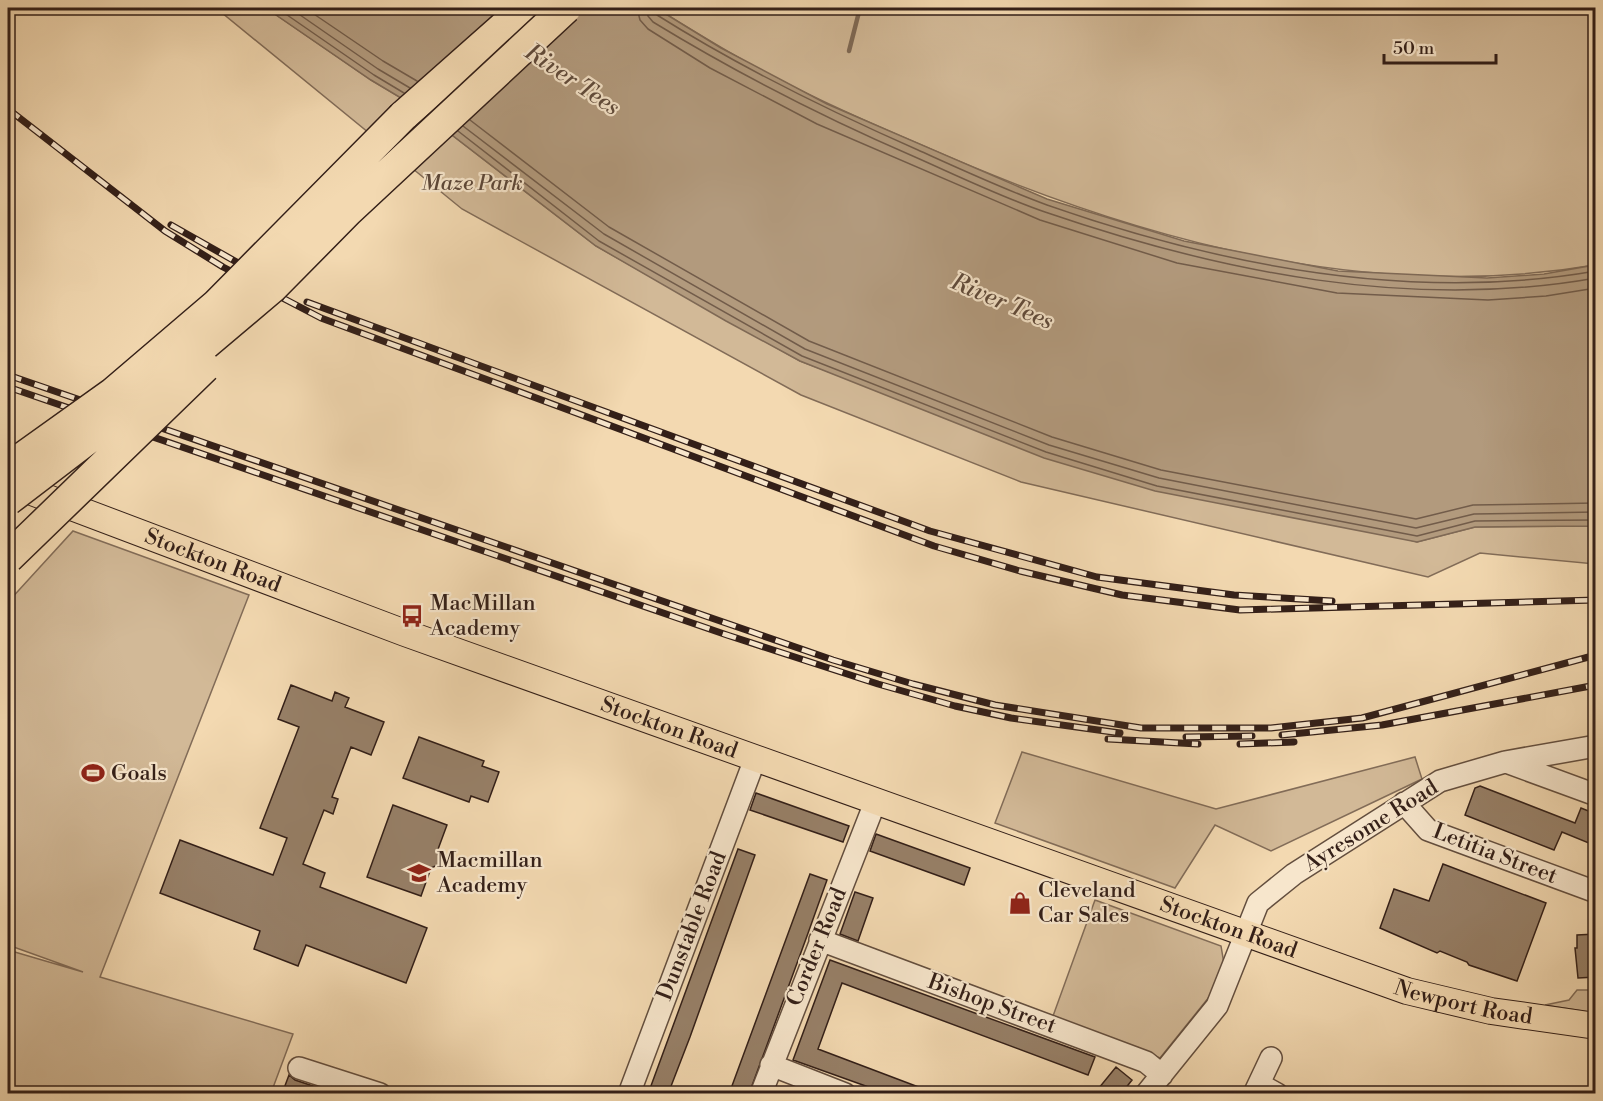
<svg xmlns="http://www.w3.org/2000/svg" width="1603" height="1101" font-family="'Libre Bodoni',serif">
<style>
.green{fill:#d2b997;stroke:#826c58;stroke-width:1.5}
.water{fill:#b29a7d;stroke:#7f6955;stroke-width:1.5}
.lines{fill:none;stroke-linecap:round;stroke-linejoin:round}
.shore{stroke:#725c4a;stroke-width:1.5}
.stream{stroke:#7f6955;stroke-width:4.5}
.building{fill:#978068;stroke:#331f18;stroke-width:1.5}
.minor-casing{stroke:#634e3e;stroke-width:24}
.major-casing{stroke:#331f18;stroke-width:28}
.highway-casing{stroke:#331f18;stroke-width:33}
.minor{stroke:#f7e6cc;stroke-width:21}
.major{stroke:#f3d9b1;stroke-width:26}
.highway{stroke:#f3d9b1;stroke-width:30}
.rail-casing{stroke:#331f18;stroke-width:7}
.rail{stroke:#f7e6cc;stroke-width:4.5;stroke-dasharray:14;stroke-linecap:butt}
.highway-bridge-casing{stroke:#331f18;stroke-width:33;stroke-linecap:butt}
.highway-bridge{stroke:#f3d9b1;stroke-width:30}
.labels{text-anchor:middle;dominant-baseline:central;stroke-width:4.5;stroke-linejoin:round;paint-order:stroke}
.park-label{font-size:22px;font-style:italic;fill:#5b4638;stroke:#f7e6cc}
.street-label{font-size:22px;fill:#331f18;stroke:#f7e6cc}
.poi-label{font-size:22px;fill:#331f18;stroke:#f7e6cc;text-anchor:start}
.water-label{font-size:24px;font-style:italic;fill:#5f4a3b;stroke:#f7e6cc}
</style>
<rect width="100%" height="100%" fill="#f3d9b1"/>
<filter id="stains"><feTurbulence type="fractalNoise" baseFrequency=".00333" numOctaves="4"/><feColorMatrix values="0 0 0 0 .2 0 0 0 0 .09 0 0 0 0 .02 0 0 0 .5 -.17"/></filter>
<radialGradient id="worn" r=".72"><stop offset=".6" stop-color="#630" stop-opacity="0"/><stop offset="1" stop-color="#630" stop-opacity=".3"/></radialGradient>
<path class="green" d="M216,8H266L371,80L413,105L596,246L800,361L883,392L1417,542L1475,527L1595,526V564L1480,553L1428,577L1021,482L801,395L462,209Z
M656,8H1595V265C1366,304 1135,239 926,147C874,125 822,102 772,76C732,55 694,31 656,8Z
M73,531L249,595L100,977L293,1034L271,1093H8V950L83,972L8,945V602Z
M1022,752L1216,809L1415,757L1422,779L1271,851L1215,825L1175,888L995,823Z
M1095,900L1221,946L1226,976L1160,1058L1053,1016Z
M1577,990H1595V1013L1545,1005L1569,1000Z"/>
<path class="water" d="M266,8H656L721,48L827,104L1047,199L1184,241L1338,271L1487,278L1544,274L1595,265V526L1475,527L1417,542L1155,491L1044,458L800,361L726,321L596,246L413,105L371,80Z"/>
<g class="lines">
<path class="shore" d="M277,8L374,75L404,93
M290,8L378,69L410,88
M305,8L383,61L417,81
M637,8L640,20L648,29L710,68L817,124L1040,220L1177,263L1337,293L1488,300L1546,296L1596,288
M646,8L648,16L653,22C740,75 822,117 915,157C958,176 1001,197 1045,212C1220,272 1410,311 1596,278
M654,8L657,15C741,68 827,110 918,150C960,169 1003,189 1047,205C1221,266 1412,303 1596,271
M470,120L609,227L809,341L1052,437L1161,470L1416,519L1473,505L1596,503
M463,126L604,234L805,349L1049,445L1159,478L1416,528L1474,514L1596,512
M458,131L599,241L802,356L1046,452L1157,486L1417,536L1475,521L1596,520"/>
<path class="stream" d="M849,51L860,8"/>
</g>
<path class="building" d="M291,685L332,701L335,692L349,698L345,707L384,722L371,755L351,747L332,797L338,799L333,814L324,810L303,864L325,873L320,887L427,928L406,983L306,945L298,966L254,949L260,931L160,893L180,840L273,875L287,838L260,828L299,727L278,719Z
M419,737L484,761L482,766L499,772L488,802L471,796L469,802L403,778Z
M1480,786L1575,823L1581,808L1596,814V846L1562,832L1554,850L1465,815L1475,788Z
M756,793L849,826L843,842L750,810Z
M393,805L447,825L437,852L442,863L431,868L421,896L367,877Z
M876,834L970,868L964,885L870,851Z
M738,849L755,855L690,1037L668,1094H648Z
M1443,864L1546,903L1517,981L1469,965L1467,962L1440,951L1437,953L1380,928L1394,889L1429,901Z
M810,874L827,880L807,936L749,1094H729Z
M855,892L873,898L858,941L840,934Z
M1596,934V977L1578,978L1575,948H1577V935Z
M830,960L1095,1057L1088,1075L842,983L818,1049L937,1094H888L793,1060Z
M1116,1067L1132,1080L1121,1094H1094Z
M289,1075L295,1080L337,1094H290L283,1091Z"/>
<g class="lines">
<g class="minor-casing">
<path id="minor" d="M1506,762L1596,795
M1404,803L1428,830L1596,892
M820,940L1146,1062L1162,1075
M771,1065L845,1094
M299,1068L380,1094
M1259,1084L1277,1094
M629,1094L755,759
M761,1094L876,800
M1146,1094L1217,1006L1258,903L1294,874L1440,781L1505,762L1596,746
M1254,1094L1271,1058"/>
</g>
<g class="major-casing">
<g id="major">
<path id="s1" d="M8,483L405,633L1407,991L1491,1011L1596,1026"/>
</g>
</g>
<g class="highway-casing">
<path id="highway" d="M403,116L525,8"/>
</g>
<use href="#minor" class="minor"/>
<use href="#major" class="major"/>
<use href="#highway" class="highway"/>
<g class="rail-casing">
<path id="rail" d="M8,109L165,231L223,267L321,318L934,546L1020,571L1122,595L1240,610L1596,600
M171,225L286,290
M307,302L930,531L1097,577L1234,595L1332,601
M8,375L833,660L913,684L995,705L1141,728H1271L1362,718L1596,655
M8,387L727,635L878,684L955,706L1011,718L1120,733
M1282,735L1382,725L1596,685
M1186,737L1252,736
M1108,739L1198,744
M1240,744L1294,742"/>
</g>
<use href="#rail" class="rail"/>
<g class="highway-bridge-casing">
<path id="highway-bridge" d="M8,468L113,393L216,305L403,116
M8,500L144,396L273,287L348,211L566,8
M8,558L205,367"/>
</g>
<use href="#highway-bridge" class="highway-bridge"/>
</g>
<defs>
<g id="bus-bare" transform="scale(1.8)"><path d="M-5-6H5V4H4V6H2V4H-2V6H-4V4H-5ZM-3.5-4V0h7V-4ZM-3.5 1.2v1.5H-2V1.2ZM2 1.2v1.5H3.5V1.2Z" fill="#8f2418" stroke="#f7e6cc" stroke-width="2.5" paint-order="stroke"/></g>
<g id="stadium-bare" transform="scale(1.8)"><path d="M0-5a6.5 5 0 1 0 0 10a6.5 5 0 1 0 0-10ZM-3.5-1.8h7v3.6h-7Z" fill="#8f2418" stroke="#f7e6cc" stroke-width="2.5" paint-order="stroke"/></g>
<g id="school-bare" transform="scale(1.8)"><path d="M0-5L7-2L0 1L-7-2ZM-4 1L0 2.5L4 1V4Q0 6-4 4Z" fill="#8f2418" stroke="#f7e6cc" stroke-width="2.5" paint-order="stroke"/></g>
<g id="shop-bare" transform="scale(1.8)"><path d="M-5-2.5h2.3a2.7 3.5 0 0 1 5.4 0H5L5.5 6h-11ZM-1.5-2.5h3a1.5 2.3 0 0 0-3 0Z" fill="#8f2418" stroke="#f7e6cc" stroke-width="2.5" paint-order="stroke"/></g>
</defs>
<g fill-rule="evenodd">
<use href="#bus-bare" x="412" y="616"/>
<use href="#stadium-bare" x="93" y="773"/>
<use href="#school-bare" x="419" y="873"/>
<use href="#shop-bare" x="1020" y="903"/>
</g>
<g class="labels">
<g class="park-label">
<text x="472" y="183">Maze Park</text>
</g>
<g class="street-label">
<text stroke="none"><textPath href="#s1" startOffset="219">Stockton Road</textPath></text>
<text stroke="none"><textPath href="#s1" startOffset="705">Stockton Road</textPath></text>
<text transform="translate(1371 826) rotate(-32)">Ayresome Road</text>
<text transform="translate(1495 854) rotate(21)">Letitia Street</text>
<text transform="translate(692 926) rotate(-69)">Dunstable Road</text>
<text stroke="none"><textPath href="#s1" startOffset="1299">Stockton Road</textPath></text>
<text transform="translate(817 947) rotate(-68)">Corder Road</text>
<text stroke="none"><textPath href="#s1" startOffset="1546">Newport Road</textPath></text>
<text transform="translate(992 1004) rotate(20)">Bishop Street</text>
</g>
<g class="poi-label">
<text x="430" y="603">MacMillan<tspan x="430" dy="25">Academy</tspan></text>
<text x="111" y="773">Goals</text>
<text x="437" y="860">Macmillan<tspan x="437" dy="25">Academy</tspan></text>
<text x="1038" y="890">Cleveland<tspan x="1038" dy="25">Car Sales</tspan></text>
</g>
<g class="water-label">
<text transform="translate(572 80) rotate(34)">River Tees</text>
<text transform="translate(1002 302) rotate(23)">River Tees</text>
</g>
</g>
<rect width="1603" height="1101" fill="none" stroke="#f3d9b1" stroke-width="30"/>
<rect x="9" y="9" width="1585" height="1083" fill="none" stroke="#331f18" stroke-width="3"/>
<rect x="15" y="15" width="1573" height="1071" fill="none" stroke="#331f18" stroke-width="1.5"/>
<path d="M1384 54v9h112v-9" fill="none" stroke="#331f18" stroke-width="3"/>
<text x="1393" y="54" font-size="18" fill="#331f18" stroke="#f7e6cc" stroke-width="4.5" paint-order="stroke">50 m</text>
<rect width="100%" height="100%" filter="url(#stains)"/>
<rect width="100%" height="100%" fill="url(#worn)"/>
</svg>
